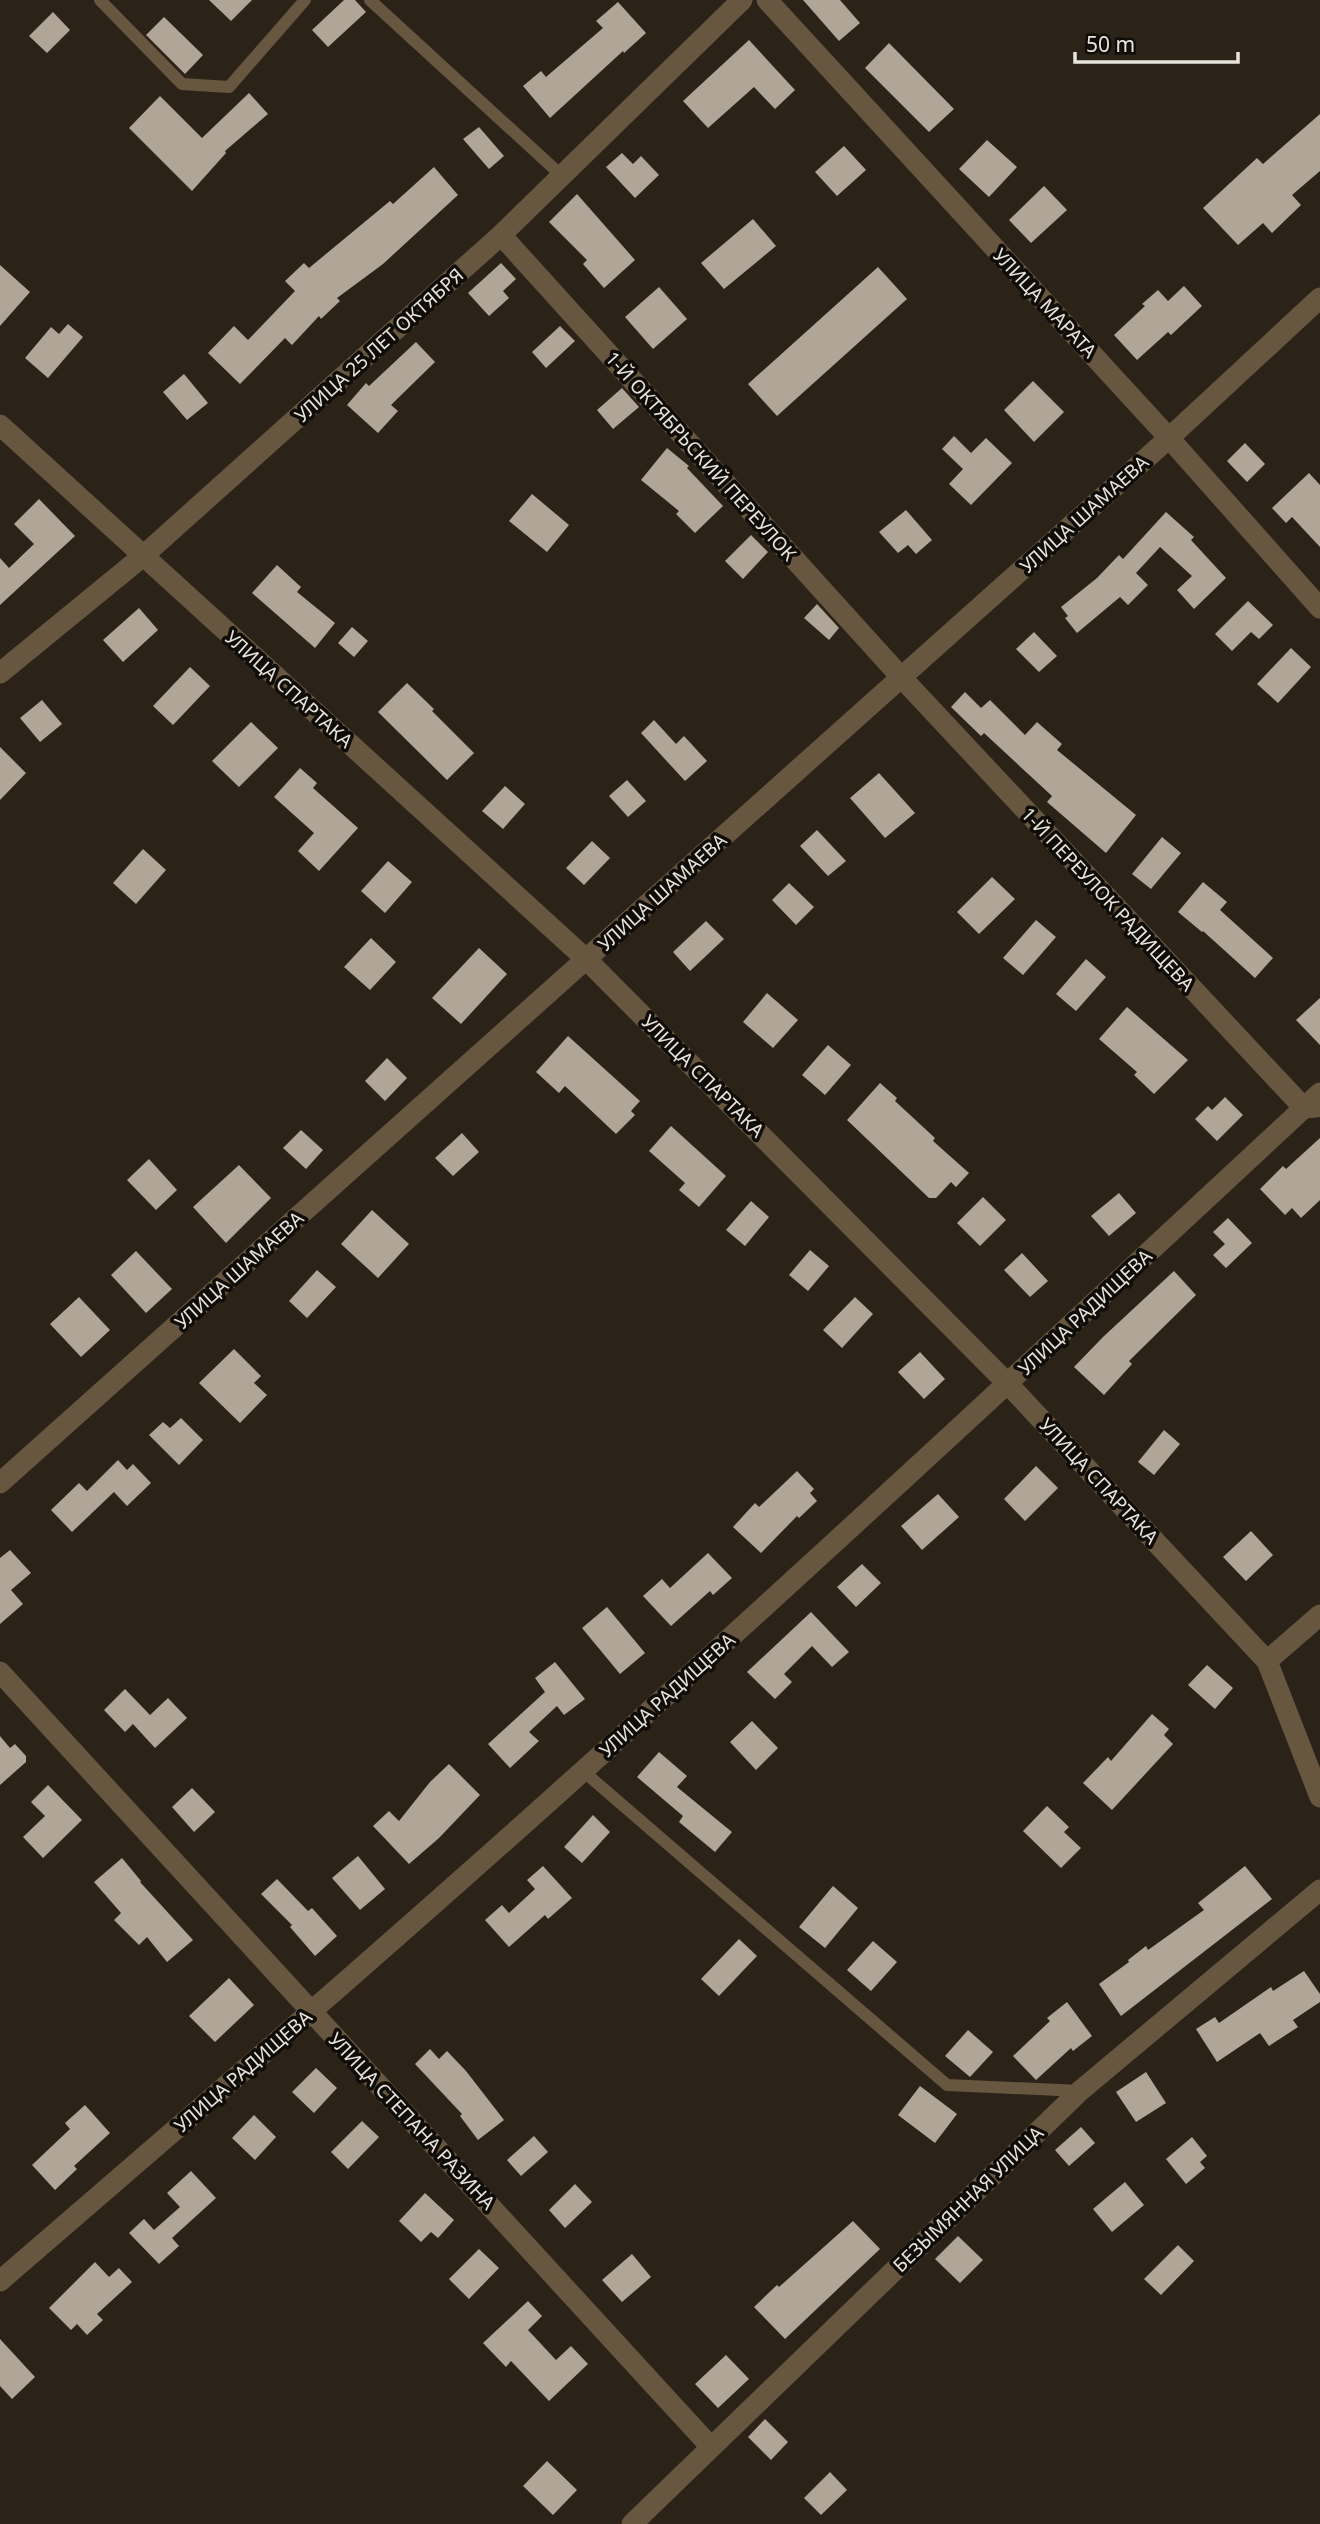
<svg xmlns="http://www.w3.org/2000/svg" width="1320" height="2524" font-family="'Noto Sans',sans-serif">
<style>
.building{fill:#b0a698}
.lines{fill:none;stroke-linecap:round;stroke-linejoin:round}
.lane{stroke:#675741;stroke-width:12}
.street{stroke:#675741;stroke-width:21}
.labels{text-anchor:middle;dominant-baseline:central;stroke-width:7;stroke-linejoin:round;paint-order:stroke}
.street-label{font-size:19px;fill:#e8e3dc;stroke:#100d08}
</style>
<rect width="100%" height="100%" fill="#2b2318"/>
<path class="building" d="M209,0H252L231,21Z
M344,0H355L366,12L328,47L312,30Z
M803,0H840L860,23L839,41Z
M618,2L646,33L624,53L623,51L550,118L523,86L541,71L546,77L603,28L596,21Z
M53,12L70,30L47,53L29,36Z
M164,17L203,55L185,74L146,35Z
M749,40L795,90L775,109L754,87L708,128L683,101Z
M889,43L954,109L929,132L865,68Z
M249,93L268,114L225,151L226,153L192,191L129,128L160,96L202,138Z
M1320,114V171L1292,195L1301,205L1272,233L1263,223L1238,245L1203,208L1257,158L1263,164Z
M479,127L504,156L489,169L463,139Z
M987,140L1017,167L989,197L959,169Z
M844,146L866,170L837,196L815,172Z
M622,153L633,164L641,156L659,175L635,198L606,167Z
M434,167L458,195L383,264L337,298L340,301L321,319L319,316L292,345L285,338L240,384L208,353L234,326L248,340L295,291L285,281L304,263L309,268L390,201L393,204Z
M1044,186L1067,210L1031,243L1009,220Z
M577,194L635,260L604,288L583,264L587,260L549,222Z
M753,219L776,246L724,289L701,263Z
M501,263L516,279L503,291L509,298L489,316L468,293Z
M0,265L30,292L0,326Z
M878,267L907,299L777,416L748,384Z
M1184,286L1202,306L1171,335L1168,332L1137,360L1114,335L1145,306L1142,304L1158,290L1168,301Z
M659,287L687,319L653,349L625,317Z
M68,324L83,337L48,378L25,358L51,327L59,334Z
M560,326L575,341L546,368L532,352Z
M416,342L435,362L391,405L398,411L378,433L347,405L366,383L369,386Z
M184,374L208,403L187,420L163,392Z
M1033,381L1064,412L1034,442L1004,410Z
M622,388L639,407L613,429L597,410Z
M954,436L971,453L986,438L1012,463L971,505L949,484L963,469L942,449Z
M1245,443L1265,464L1247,482L1227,461Z
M667,448L689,466L687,468L723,506L695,533L676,514L679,511L641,480Z
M1309,473L1320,485V547L1292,517L1286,523L1272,508Z
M532,494L569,525L547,552L509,521Z
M39,499L75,536L0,605V558L9,568L34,544L14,524Z
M906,510L932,540L916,554L908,545L898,553L879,532Z
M1166,512L1194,537L1191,540L1226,578L1194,609L1177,590L1192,576L1160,547L1136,573L1148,585L1128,605L1120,597L1077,633L1065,618L1068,616L1061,607L1097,578L1119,555L1123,559Z
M751,535L768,552L743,579L725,561Z
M277,565L301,587L297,592L335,623L315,648L252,593Z
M1248,601L1273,625L1259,639L1251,632L1232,651L1215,634Z
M817,604L839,628L829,640L804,618Z
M139,608L158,630L123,662L103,640Z
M352,627L368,641L354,657L338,643Z
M1034,632L1057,656L1039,672L1016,649Z
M1291,648L1311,667L1278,703L1257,684Z
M190,667L210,686L173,725L153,706Z
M407,683L434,709L432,711L474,753L447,780L378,712Z
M965,692L981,708L990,700L1025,735L1037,722L1062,744L1057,750L1136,815L1106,853L1047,802L1052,796L984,733L981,736L951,707Z
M42,700L62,724L40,742L20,718Z
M654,720L676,744L684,736L707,761L685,781L641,733Z
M251,722L278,748L239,787L212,761Z
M0,747L26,773L0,800Z
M300,768L317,783L313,788L358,828L319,871L298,851L314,833L274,797Z
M879,773L915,813L885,838L850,798Z
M627,780L646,801L628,817L609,796Z
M505,786L525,804L503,829L482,811Z
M817,830L846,861L828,876L800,846Z
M1162,837L1181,853L1151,889L1132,874Z
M592,841L610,858L584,885L566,868Z
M143,849L166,870L136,904L113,883Z
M388,861L412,882L385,913L361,891Z
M992,877L1015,899L979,934L957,912Z
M1203,882L1227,902L1220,910L1273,958L1255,978L1203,931L1202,932L1178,912Z
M789,883L814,907L796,925L772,900Z
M1036,920L1056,937L1023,975L1003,958Z
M706,921L724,939L690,971L673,952Z
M371,938L396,962L370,990L344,967Z
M479,948L507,974L461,1024L432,998Z
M1086,959L1106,977L1076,1011L1056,994Z
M767,993L798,1020L773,1048L743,1022Z
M1320,998V1045L1296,1020Z
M1127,1007L1188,1060L1154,1094L1134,1075L1137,1072L1099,1039Z
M568,1036L640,1101L631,1111L635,1115L616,1134L565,1086L559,1093L536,1072Z
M828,1045L851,1065L825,1095L802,1075Z
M387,1058L407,1078L385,1101L365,1081Z
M880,1083L897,1098L895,1101L935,1138L933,1141L969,1173L956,1187L951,1182L936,1198H929L847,1120Z
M1225,1097L1243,1115L1217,1141L1195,1119L1208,1106L1212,1110Z
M671,1126L726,1176L699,1207L679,1190L685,1183L649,1151Z
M301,1130L323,1150L306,1169L283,1148Z
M462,1133L479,1152L453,1176L435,1158Z
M1320,1138V1200L1301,1218L1292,1208L1285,1215L1260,1189L1283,1166L1286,1169Z
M149,1159L177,1190L156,1210L127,1180Z
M239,1165L271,1198L226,1243L193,1207Z
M1119,1193L1136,1213L1109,1236L1091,1216Z
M983,1197L1006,1220L980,1246L957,1223Z
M751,1201L769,1217L745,1246L726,1230Z
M372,1210L409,1244L378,1278L341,1244Z
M1228,1218L1252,1243L1226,1268L1213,1255L1225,1244L1213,1232Z
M810,1250L829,1266L808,1291L789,1275Z
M136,1251L172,1289L146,1313L111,1275Z
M1022,1253L1048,1281L1030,1297L1004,1270Z
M317,1270L336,1287L307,1318L289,1301Z
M1174,1271L1196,1295L1129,1361L1132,1364L1104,1395L1074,1367L1103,1337Z
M79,1297L110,1330L81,1357L50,1324Z
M855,1297L873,1314L842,1348L823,1330Z
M234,1349L261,1376L254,1383L267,1395L240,1423L199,1383Z
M920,1352L945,1379L924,1399L898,1372Z
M181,1418L203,1440L179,1465L149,1435L163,1422L170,1428Z
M1164,1430L1180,1444L1154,1475L1138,1462Z
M118,1460L127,1470L133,1464L151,1483L127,1506L114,1492L72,1532L51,1510L79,1483L87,1491Z
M1036,1466L1058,1488L1025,1521L1004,1499Z
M797,1471L814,1489L810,1493L817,1501L799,1518L797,1516L761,1553L733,1527L755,1503L759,1507Z
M938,1494L959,1517L922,1550L901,1526Z
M1251,1531L1273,1555L1246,1581L1223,1557Z
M10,1550L31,1573L11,1590L23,1604L0,1624V1558Z
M708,1553L732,1578L713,1595L710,1591L671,1626L643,1596L662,1579L670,1588Z
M862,1564L881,1583L856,1607L837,1587Z
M607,1607L645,1653L620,1674L582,1628Z
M811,1612L849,1652L832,1667L812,1646L784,1674L792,1682L775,1699L747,1672Z
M555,1662L585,1699L564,1715L557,1706L529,1732L539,1741L510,1768L488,1744L545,1692L535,1678Z
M1207,1665L1233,1688L1215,1709L1188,1685Z
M125,1689L150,1715L168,1698L187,1718L155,1748L133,1724L125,1732L104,1710Z
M1152,1714L1169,1729L1164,1735L1173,1744L1112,1810L1083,1783L1108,1757L1111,1761Z
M752,1721L778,1748L756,1770L730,1742Z
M0,1736L10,1748L15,1744L26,1756V1762L0,1785Z
M659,1752L687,1776L677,1787L732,1832L715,1852L679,1822L683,1816L637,1777Z
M449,1764L480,1795L439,1838L409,1864L373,1826L389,1811L399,1821L430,1782Z
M48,1785L82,1820L43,1858L23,1837L45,1816L31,1802Z
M192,1788L215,1812L194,1832L172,1807Z
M1047,1806L1069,1827L1064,1832L1081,1848L1061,1868L1023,1831Z
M593,1815L610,1832L582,1863L564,1847Z
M358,1856L385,1889L360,1910L332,1878Z
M122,1858L141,1881L140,1882L193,1940L167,1962L147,1937L139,1945L114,1920L121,1913L94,1882Z
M543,1866L572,1898L548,1919L545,1915L509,1947L485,1920L502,1905L509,1913L535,1889L527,1880Z
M1245,1866L1272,1899L1121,2016L1099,1984L1129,1962L1128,1960L1146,1946L1148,1950L1204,1910L1198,1903Z
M277,1879L308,1911L312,1908L337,1936L315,1956L290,1927L292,1925L261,1894Z
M833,1886L858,1908L825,1948L799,1927Z
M739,1939L757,1956L719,1996L701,1979Z
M873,1941L897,1962L871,1991L847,1970Z
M1304,1971L1320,1994V2002L1293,2020L1298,2027L1269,2046L1260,2033L1217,2062L1196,2029L1215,2017L1219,2023L1271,1987L1273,1991Z
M229,1978L254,2005L215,2042L189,2016Z
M1067,2002L1092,2036L1073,2051L1071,2048L1036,2080L1013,2056L1050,2021L1047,2018Z
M968,2030L993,2052L970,2077L945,2056Z
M430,2049L439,2059L447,2051L466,2071L504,2120L478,2140L460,2116L462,2114L415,2064Z
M316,2068L337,2088L314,2113L292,2092Z
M1146,2072L1166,2103L1136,2122L1116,2092Z
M920,2086L957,2114L935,2143L898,2115Z
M85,2105L110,2133L74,2166L77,2169L55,2190L32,2165L70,2129L65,2123Z
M254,2115L276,2137L255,2160L232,2138Z
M362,2121L379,2137L348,2169L331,2152Z
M1081,2127L1095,2143L1069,2166L1055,2150Z
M534,2136L548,2152L521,2176L507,2160Z
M1192,2137L1207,2156L1200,2162L1205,2168L1186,2184L1166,2159Z
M191,2171L216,2198L172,2238L179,2246L159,2264L129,2233L144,2219L154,2230L180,2207L167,2193Z
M1125,2182L1144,2205L1112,2232L1093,2209Z
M575,2184L592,2202L565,2228L549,2210Z
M425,2193L454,2220L438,2238L431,2232L421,2242L399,2221Z
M853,2221L880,2249L785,2339L754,2307L777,2285L779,2287Z
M958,2236L983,2260L960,2283L935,2259Z
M1178,2245L1194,2261L1161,2295L1144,2279Z
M479,2249L499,2268L469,2299L449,2279Z
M632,2254L651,2277L622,2302L602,2280Z
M95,2262L109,2277L119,2268L132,2282L97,2314L103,2320L87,2335L77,2324L71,2330L49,2308Z
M528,2301L542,2316L528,2330L556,2360L571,2346L588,2364L549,2401L511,2361L506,2367L483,2343Z
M0,2339L35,2377L12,2399L0,2386Z
M726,2355L749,2379L718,2408L695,2384Z
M765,2419L788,2442L771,2460L748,2437Z
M547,2461L577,2490L553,2515L523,2486Z
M830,2472L847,2490L821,2515L804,2498Z"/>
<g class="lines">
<path class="lane" d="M100,0L182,84L229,87L305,0
M370,0L561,175
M583,1771L947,2085L1080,2091"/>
<path class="street" d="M767,0L1169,438L1320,608
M501,235L901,677L1304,1108L1316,1107
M0,425L587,960L1008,1384L1267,1661L1320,1797
M0,673L143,556L501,235L742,0
M0,1483L1169,438L1320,298
M1267,1661L1320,1615
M0,1672L710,2446
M0,2281C196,2112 392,1943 584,1770C832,1547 1076,1320 1320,1093
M632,2524L1080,2091L1320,1890"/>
</g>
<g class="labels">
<g class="street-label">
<text transform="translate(1045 303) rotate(47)">УЛИЦА МАРАТА</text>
<text transform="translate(379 345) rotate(-42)">УЛИЦА 25 ЛЕТ ОКТЯБРЯ</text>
<text transform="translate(701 456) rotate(48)">1-Й ОКТЯБРЬСКИЙ ПЕРЕУЛОК</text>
<text transform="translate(1084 514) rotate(-42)">УЛИЦА ШАМАЕВА</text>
<text transform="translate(289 689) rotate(42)">УЛИЦА СПАРТАКА</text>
<text transform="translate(662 892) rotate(-42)">УЛИЦА ШАМАЕВА</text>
<text transform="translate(1108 899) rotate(47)">1-Й ПЕРЕУЛОК РАДИЩЕВА</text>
<text transform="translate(703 1076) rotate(45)">УЛИЦА СПАРТАКА</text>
<text transform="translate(239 1270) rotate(-42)">УЛИЦА ШАМАЕВА</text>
<text transform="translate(1085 1312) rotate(-43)">УЛИЦА РАДИЩЕВА</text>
<text transform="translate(1099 1481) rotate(47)">УЛИЦА СПАРТАКА</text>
<text transform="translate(667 1695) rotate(-42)">УЛИЦА РАДИЩЕВА</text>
<text transform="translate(243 2071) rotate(-41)">УЛИЦА РАДИЩЕВА</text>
<text transform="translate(412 2121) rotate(47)">УЛИЦА СТЕПАНА РАЗИНА</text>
<text transform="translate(968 2199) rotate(-44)">БЕЗЫМЯННАЯ УЛИЦА</text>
</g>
</g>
<path d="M1075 52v10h163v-10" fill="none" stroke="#e8e3dc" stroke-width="3.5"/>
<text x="1086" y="52" font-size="21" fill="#e8e3dc" stroke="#100d08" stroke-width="5" paint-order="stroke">50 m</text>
</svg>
